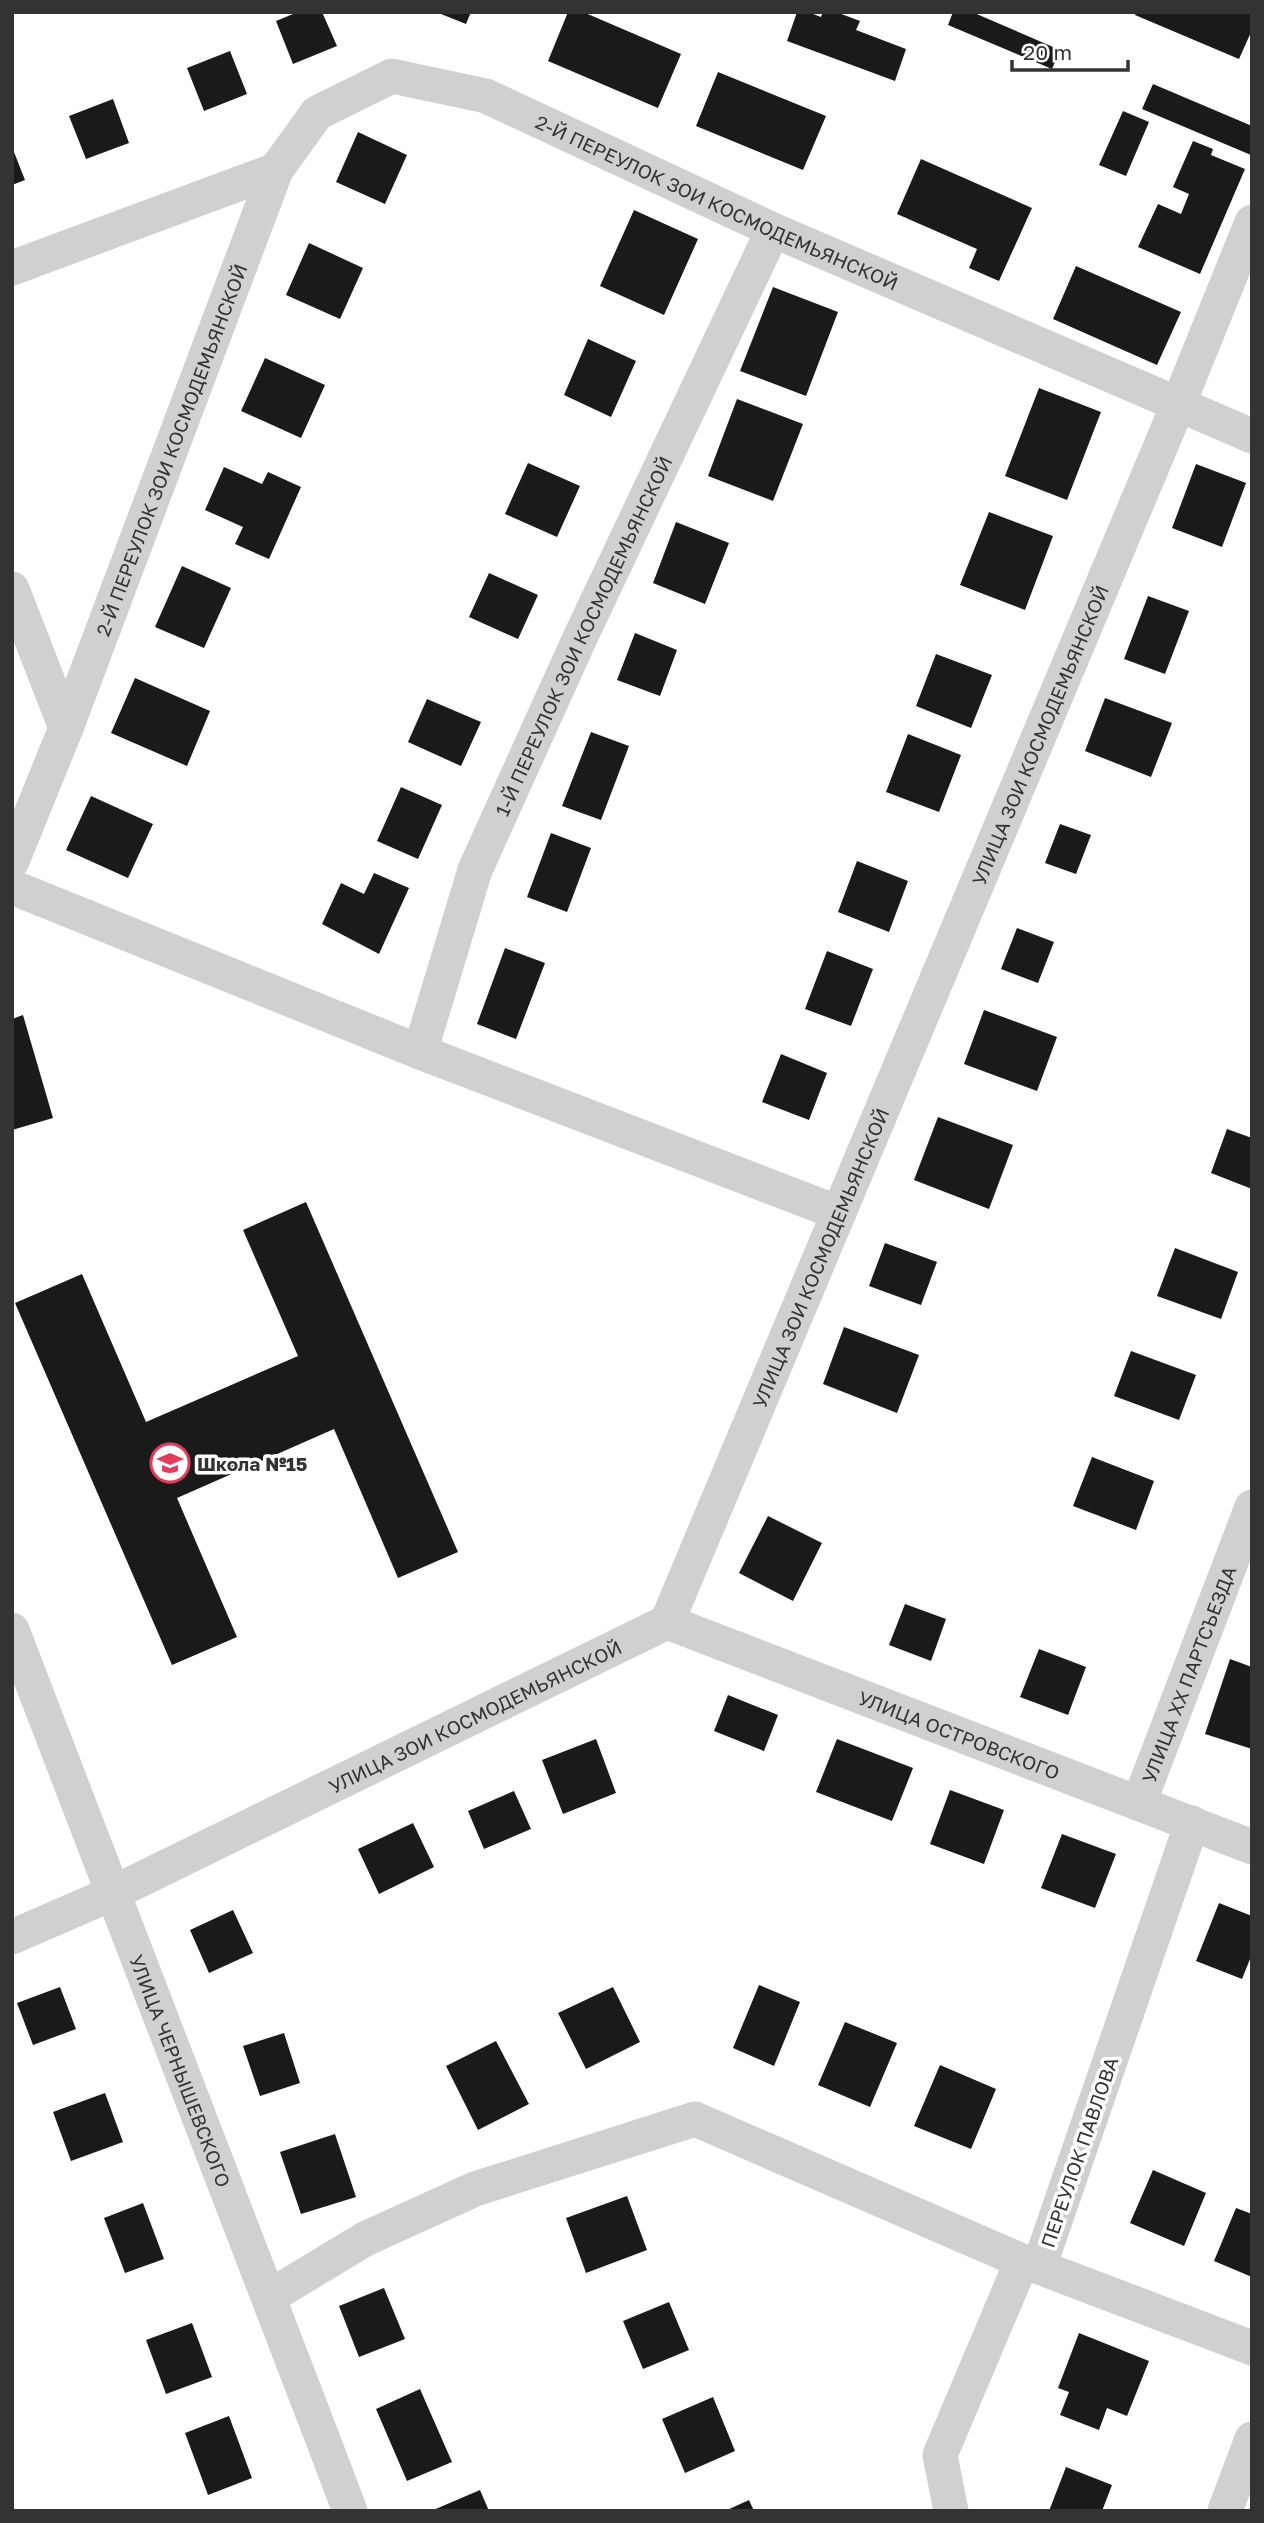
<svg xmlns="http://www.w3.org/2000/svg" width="1264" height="2523" font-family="'Golos Text',sans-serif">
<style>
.building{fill:#1a1a1a}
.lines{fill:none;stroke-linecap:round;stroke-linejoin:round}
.minor{stroke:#d0d0d0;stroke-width:35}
.labels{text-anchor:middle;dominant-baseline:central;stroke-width:7;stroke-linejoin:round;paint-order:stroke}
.street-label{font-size:19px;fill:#333;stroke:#fff}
.poi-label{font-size:19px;font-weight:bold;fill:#333;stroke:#fff;text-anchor:start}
</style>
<rect width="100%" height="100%" fill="#fff"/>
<path class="building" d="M298,12H322L337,46L293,64L276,21Z
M436,12H471L466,24Z
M568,12H583L681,54L658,108L548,61Z
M797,12H808L821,17L823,12H836L860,21L856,30L906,49L895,81L787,41Z
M953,12H972L1060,50L1052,69L948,25Z
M1136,12H1252V30L1239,59L1135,15Z
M230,51L247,94L204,111L187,68Z
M718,72L826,116L803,170L696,126Z
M1153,84L1252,126L1251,155L1142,109Z
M113,99L129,143L86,159L69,116Z
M1123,111L1149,122L1126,176L1099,165Z
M358,132L407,155L385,204L336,182Z
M1193,141L1213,149L1211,155L1245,169L1200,274L1138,247L1158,204L1181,214L1189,194L1173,187Z
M12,147L25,180L12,185Z
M921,159L1032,208L999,281L969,268L977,249L897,214Z
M634,210L698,239L664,315L600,286Z
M309,243L363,268L340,319L286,295Z
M1076,266L1181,312L1157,365L1053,319Z
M773,287L838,312L806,396L740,371Z
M588,339L636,361L611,417L564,395Z
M265,358L325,385L301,438L241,411Z
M1039,388L1101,412L1067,500L1005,476Z
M737,399L803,424L773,501L708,476Z
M528,463L580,486L557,537L505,514Z
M1196,464L1246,483L1222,547L1172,528Z
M224,467L262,484L268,472L301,487L269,559L235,544L243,527L205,510Z
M989,512L1053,536L1025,610L960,585Z
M676,522L729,543L705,604L653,583Z
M182,566L231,588L204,648L155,627Z
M489,573L538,595L518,639L469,617Z
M1148,596L1189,611L1165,674L1124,659Z
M635,633L677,650L660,696L617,680Z
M936,654L992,675L971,728L916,706Z
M135,678L210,711L187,766L111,733Z
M1105,698L1172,723L1151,777L1085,751Z
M427,699L481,722L461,766L408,742Z
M591,732L629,746L601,820L562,806Z
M908,734L961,755L939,812L886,792Z
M401,787L442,805L418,859L377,841Z
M91,796L153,824L128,878L66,850Z
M1060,824L1091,835L1076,874L1045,863Z
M551,833L591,848L567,912L527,897Z
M857,861L908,881L889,932L838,912Z
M374,873L409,888L379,954L322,924L341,883L364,894Z
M1017,928L1054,942L1038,983L1001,969Z
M505,948L545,963L516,1039L477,1024Z
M827,951L873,969L851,1026L805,1009Z
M984,1010L1057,1037L1037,1091L964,1064Z
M23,1015L53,1118L12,1130V1019Z
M781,1054L827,1073L809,1120L762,1102Z
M938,1117L1013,1145L989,1209L914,1180Z
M1227,1129L1252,1138V1189L1211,1173Z
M306,1202L458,1552L398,1578L334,1429L177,1498L237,1637L172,1665L15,1303L82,1274L146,1422L298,1356L243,1230Z
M885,1243L937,1262L921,1305L869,1286Z
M1175,1248L1238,1272L1221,1319L1157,1296Z
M844,1327L919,1355L897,1413L823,1384Z
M1131,1351L1196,1375L1179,1420L1114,1396Z
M1092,1457L1154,1481L1136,1530L1073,1506Z
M768,1516L822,1543L793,1601L739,1573Z
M905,1604L946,1619L931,1661L889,1645Z
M1039,1649L1086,1667L1068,1715L1020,1697Z
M1230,1659L1252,1667V1749L1205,1734Z
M728,1695L778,1715L764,1751L714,1731Z
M596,1739L616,1793L563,1814L542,1760Z
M837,1739L913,1768L892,1821L816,1792Z
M950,1790L1004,1810L984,1864L930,1844Z
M514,1791L531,1829L484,1849L468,1811Z
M413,1823L434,1867L379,1894L358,1849Z
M1062,1834L1116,1854L1095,1908L1041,1888Z
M1219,1903L1252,1916V1954L1242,1979L1196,1961Z
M233,1910L253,1953L209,1973L190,1930Z
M759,1985L800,2002L774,2066L733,2048Z
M60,1987L76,2029L33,2045L17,2003Z
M613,1987L640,2042L586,2069L558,2013Z
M845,2022L897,2043L870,2107L818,2085Z
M284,2033L300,2083L260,2096L243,2046Z
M496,2041L529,2104L478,2130L446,2066Z
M940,2065L996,2089L971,2149L914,2126Z
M105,2093L123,2142L71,2161L53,2112Z
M335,2134L356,2197L301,2214L280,2152Z
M1153,2170L1206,2193L1184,2246L1130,2223Z
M627,2196L647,2250L586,2273L566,2218Z
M143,2203L164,2259L125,2273L104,2218Z
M1236,2208L1252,2214V2277L1214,2261Z
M384,2288L405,2339L359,2357L339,2306Z
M669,2302L689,2350L643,2369L623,2321Z
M192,2323L212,2377L166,2394L146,2340Z
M1079,2333L1149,2361L1127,2416L1107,2408L1099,2430L1060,2415L1069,2392L1058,2388Z
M420,2389L452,2462L407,2481L376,2409Z
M713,2397L735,2451L685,2473L662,2419Z
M229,2416L252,2478L208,2495L185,2433Z
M1066,2467L1112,2485L1102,2511H1049Z
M480,2490L489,2511H431Z
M749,2500L754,2511H725Z"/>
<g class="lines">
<g class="minor">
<path d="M12,268L276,170"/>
<path d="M12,589L66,728"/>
<path id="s1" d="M12,861L66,728L276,170L317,113L392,76L486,96L773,230L1252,436"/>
<path d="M12,887L420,1052L839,1213"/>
<path id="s2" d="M420,1052L475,870L579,640L773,230"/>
<path id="s3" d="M667,1622L1252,1847"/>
<path id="s4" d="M12,1630C123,1925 239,2217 350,2511"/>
<path id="s5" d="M1139,1803L1252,1507"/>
<path d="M1192,1823L1039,2267L1252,2348"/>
<path id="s6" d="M12,1937L111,1894L667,1622L1178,405L1252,222"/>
<path d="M269,2297L365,2239L475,2189L695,2119L1022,2261L1039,2267"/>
<path d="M951,2511L940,2455L1022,2261"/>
<path d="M1225,2511L1252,2439"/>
</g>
</g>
<defs>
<g id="school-ring" transform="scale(2.0125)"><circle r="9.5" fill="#fff" stroke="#e33b5b" stroke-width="1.5"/><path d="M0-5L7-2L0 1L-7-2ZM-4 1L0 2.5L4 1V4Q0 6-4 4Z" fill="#e33b5b"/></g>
</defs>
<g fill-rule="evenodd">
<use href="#school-ring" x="170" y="1463"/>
</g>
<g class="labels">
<g class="street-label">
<text stroke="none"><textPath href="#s1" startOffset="1244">2-Й ПЕРЕУЛОК ЗОИ КОСМОДЕМЬЯНСКОЙ</textPath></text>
<text stroke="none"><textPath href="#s1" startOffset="441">2-Й ПЕРЕУЛОК ЗОИ КОСМОДЕМЬЯНСКОЙ</textPath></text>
<text stroke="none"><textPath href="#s2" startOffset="448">1-Й ПЕРЕУЛОК ЗОИ КОСМОДЕМЬЯНСКОЙ</textPath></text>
<text stroke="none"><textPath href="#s6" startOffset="1689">УЛИЦА ЗОИ КОСМОДЕМЬЯНСКОЙ</textPath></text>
<text stroke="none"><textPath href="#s6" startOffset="1122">УЛИЦА ЗОИ КОСМОДЕМЬЯНСКОЙ</textPath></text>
<text stroke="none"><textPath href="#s5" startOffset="138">УЛИЦА ХХ ПАРТСЪЕЗДА</textPath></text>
<text stroke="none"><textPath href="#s6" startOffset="513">УЛИЦА ЗОИ КОСМОДЕМЬЯНСКОЙ</textPath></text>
<text stroke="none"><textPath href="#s3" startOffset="313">УЛИЦА ОСТРОВСКОГО</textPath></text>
<text stroke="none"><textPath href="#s4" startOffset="472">УЛИЦА ЧЕРНЫШЕВСКОГО</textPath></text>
<text transform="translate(1079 2152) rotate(-71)">ПЕРЕУЛОК ПАВЛОВА</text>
</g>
<g class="poi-label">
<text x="197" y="1463">Школа №15</text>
</g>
</g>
<rect width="1264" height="2523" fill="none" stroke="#333333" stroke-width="28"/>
<path d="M1012 60v10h116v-10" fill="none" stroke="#333333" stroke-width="3.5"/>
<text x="1023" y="60" font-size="21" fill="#333333" stroke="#ffffff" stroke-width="5" paint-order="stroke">20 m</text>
</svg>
